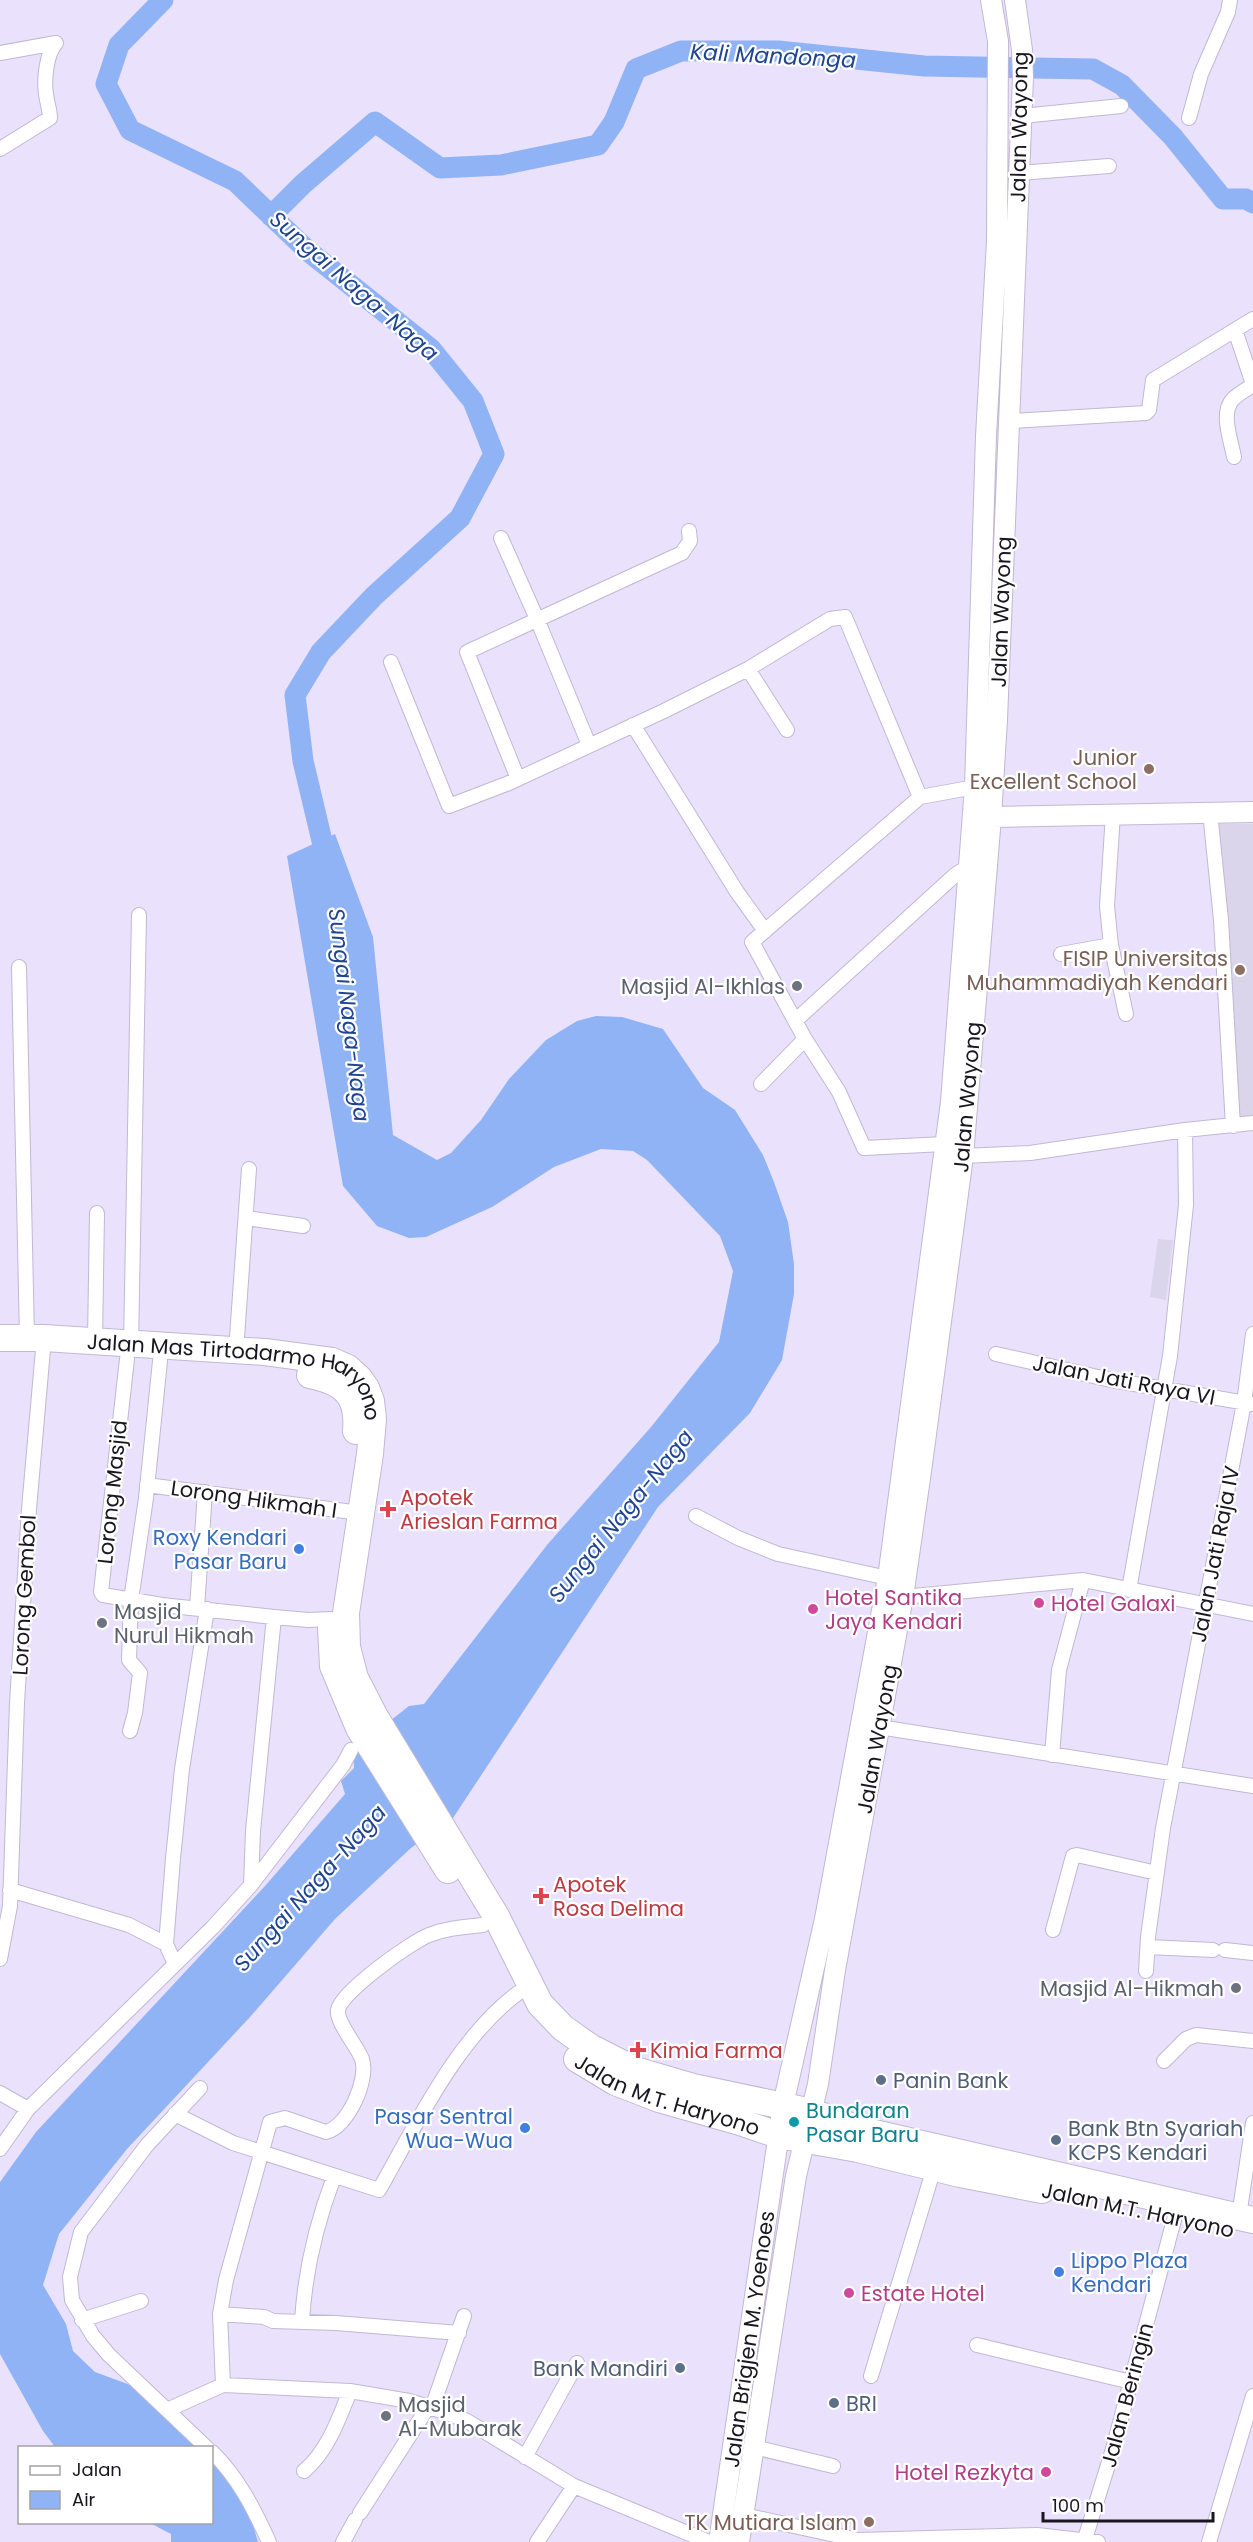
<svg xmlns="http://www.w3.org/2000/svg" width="1253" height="2542" font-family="Poppins,sans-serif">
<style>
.education{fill:#dad5eb}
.water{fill:#90b3f5}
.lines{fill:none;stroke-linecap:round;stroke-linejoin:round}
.river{stroke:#90b3f5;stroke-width:21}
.street-casing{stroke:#c1b8d3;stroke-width:16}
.secondary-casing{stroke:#c1b8d3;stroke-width:22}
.highway-casing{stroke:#c1b8d3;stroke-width:28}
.street{stroke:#fff;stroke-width:14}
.secondary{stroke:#fff;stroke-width:20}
.highway{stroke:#fff;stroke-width:26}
.education-dot{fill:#8d6e63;stroke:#fff;stroke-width:2}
.worship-dot{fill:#6b7280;stroke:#fff;stroke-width:2}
.health-dot{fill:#e0444e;stroke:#fff;stroke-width:2}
.shop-dot{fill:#3f7fe0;stroke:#fff;stroke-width:2}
.hotel-dot{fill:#d1479c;stroke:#fff;stroke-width:2}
.service-dot{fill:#5c6f8a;stroke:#fff;stroke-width:2}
.culture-dot{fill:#0f9aa8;stroke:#fff;stroke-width:2}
.labels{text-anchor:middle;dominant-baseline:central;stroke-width:4.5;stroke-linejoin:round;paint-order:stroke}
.street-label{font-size:21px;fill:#191620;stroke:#fff}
.education-label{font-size:21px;fill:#785e54;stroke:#fff;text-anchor:end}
.worship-label{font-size:21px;fill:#5b616d;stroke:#fff;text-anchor:end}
.health-label{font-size:21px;fill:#be3a42;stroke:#fff;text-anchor:start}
.shop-label{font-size:21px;fill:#366cbe;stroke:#fff;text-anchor:end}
.hotel-label{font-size:21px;fill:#b23c85;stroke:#fff;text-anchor:start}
.service-label{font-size:21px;fill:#4e5e75;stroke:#fff;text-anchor:start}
.culture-label{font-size:21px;fill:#0d838f;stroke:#fff;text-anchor:start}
.water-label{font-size:22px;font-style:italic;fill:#1f4490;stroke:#fff}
</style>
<rect width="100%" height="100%" fill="#eae1fd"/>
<path class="education" d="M1219,824H1253V1116L1234,1120Z
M1158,1239L1173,1240L1166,1300L1150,1297Z"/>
<path class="water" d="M335,834L373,937L393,1135L437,1160L451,1153L481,1120L509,1079L546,1040L577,1021L596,1016L622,1017L663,1029L703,1088L735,1110L763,1155L774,1182L788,1222L794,1264V1294L782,1360L750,1413L658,1507L453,1818L411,1848L335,1919L250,2017L127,2149L59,2234L43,2285L66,2324L73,2351L95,2372L133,2386L199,2447H55L43,2431L0,2354V2182L36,2132L265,1886L345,1794L341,1781L354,1768L353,1750L409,1706L424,1704L547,1545L651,1427L719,1342L733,1271L720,1236L647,1160L633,1151L601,1149L554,1167L492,1207L426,1237L409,1238L377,1226L343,1186L287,856Z
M212,2460L248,2508L258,2542H171V2534L150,2523L212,2522Z"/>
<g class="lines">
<path class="river" d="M163,0L119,45L106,84L130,130L235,181L308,251L431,349L473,401L494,454L460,518L374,596L321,652L295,695L303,761L328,866
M271,216L303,184L375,122L440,168L501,165L598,145L614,122L636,69L681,51H778L924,66L1093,69L1122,85L1173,137L1223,199H1246L1253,203"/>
<g class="street-casing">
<path id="street" d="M0,53L56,43C46,54 44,80 46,94C47,103 50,110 50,118L0,149
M1022,116L1121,106
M1189,118L1201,74L1228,12L1230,0
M1019,173L1109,166
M1235,330L1253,384
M1010,421L1146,413L1149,410L1153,380L1253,319
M1234,457C1231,440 1220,413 1233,399C1238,394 1247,389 1253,385
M501,538L537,619L589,745
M391,662L449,806L509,783L664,711L748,669L830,619L845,617L920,797
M748,669L787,730
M633,725L737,892L765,931
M518,779L467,652L682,553L690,541L689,531
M1210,812L1221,920L1233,1126
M1113,814L1107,906L1111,945L1126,1014
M1061,954L1111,945
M19,967L27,1338
M795,1021L955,875L969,866
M761,1084L805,1039
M944,1144L864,1148L839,1092L805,1039L752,942L920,797L975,787
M963,1156L1030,1153L1185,1130L1253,1123
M246,1218L303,1226
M95,1342L97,1213
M131,1345L139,915
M236,1351L249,1169
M996,1354L1111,1380L1253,1404
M127,1359L101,1592L103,1595L162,1605L274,1617L308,1620L331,1619
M147,1485L360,1513
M696,1516L738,1538L778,1554L888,1578
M1129,1590L1170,1356L1186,1205L1185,1130
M903,1597L1083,1580L1253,1614
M197,1608L205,1492
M879,1727L1253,1786
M130,1731L135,1713L140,1673L129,1660L131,1600L146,1498L160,1361
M1052,1755L1059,1670L1083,1580
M251,1885L253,1831L274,1617
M10,1890L129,1925L166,1944
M1053,1930L1073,1856L1077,1855L1157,1873
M1148,1947L1213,1950
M1225,1950L1253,1953
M0,1959L10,1906L17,1703L29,1509L44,1338
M175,1964L166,1944L173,1859L182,1769L207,1609
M1146,1971L1148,1937L1163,1828L1244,1403L1253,1334
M1164,2061L1186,2039L1196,2035L1253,2041
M200,2088L147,2145L81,2232L70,2277L72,2300L93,2336L109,2355L207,2448
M0,2093L28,2109
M175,2114L233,2143L379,2190C416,2125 457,2038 518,1993
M0,2149L28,2109L213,1927L251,1885L343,1765L351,1750
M1239,2216L1253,2123
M220,2314L223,2385
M82,2320L141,2301
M302,2321C305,2271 316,2224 334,2177
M459,2333L336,2323L273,2321L264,2317L220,2314L226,2280L270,2122L285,2118L326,2132C348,2127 369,2079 362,2059C357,2046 336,2022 338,2010C341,1992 411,1942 429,1935C447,1928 464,1927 483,1925
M977,2345L1131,2382
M871,2376L934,2168
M432,2408L464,2316
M167,2410L223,2385L350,2391L409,2401L445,2412L467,2421L574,2486L709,2542
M754,2447L833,2466
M212,2452C238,2477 254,2509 269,2542
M525,2457L577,2363
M304,2471C328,2451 339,2418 350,2391
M360,2513L428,2407
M744,2515L858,2540L1037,2535L1098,2542
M343,2542L355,2520
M537,2542L574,2486
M1084,2542L1113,2449L1175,2216
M1209,2542L1253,2396"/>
</g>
<g class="secondary-casing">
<path id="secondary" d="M991,817L1253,812
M719,2542L783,2105L825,1919L888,1578L951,1102L975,787L986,436L997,241L998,41L991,0
M739,2542L796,2176L818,2084L835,1970L903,1597L922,1464L963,1156L991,817L997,720L1023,77L1022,50L1015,0"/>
</g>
<g class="highway-casing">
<g id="highway">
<path id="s1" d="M0,1338H44L265,1352L332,1361L348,1368L359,1378L366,1388L371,1401L373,1419L370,1454L346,1613L347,1647L355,1678L374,1715L496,1916L540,2004L563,2028L590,2047L635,2070L693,2087L812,2112L861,2130L1253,2220"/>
<path d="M310,1375C344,1382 359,1395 356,1431"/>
<path d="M331,1628L333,1666L359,1728L448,1870"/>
<path id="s2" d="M577,2059L615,2082L659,2099L740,2122L778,2135L858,2149L960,2174L1042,2190"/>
</g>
</g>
<use href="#street" class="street"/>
<use href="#secondary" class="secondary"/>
<use href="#highway" class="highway"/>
</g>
<g class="education-dot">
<circle cx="1149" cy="769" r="6"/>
<circle cx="1240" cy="970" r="6"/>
<circle cx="869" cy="2522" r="6"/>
</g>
<g class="worship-dot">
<circle cx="797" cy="986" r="6"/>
<circle cx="102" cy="1623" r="6"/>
<circle cx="1236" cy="1988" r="6"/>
<circle cx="386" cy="2416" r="6"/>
</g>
<g class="health-dot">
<path d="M385 1500h6v6h6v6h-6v6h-6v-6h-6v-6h6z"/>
<path d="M538 1887h6v6h6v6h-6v6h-6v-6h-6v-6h6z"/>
<path d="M635 2041h6v6h6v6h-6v6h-6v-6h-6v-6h6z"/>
</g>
<g class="shop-dot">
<circle cx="299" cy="1549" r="6"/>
<circle cx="525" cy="2128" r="6"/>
<circle cx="1059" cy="2272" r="6"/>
</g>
<g class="hotel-dot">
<circle cx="1039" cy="1603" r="6"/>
<circle cx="813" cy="1609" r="6"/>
<circle cx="849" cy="2293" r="6"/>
<circle cx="1046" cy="2472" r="6"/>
</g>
<g class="service-dot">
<circle cx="881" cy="2080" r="6"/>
<circle cx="1056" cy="2140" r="6"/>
<circle cx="680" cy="2368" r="6"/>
<circle cx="834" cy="2403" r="6"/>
</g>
<circle class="culture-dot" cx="794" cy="2122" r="6"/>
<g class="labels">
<g class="street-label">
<text transform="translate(1019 127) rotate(-89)">Jalan Wayong</text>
<text transform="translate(1001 612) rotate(-88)">Jalan Wayong</text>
<text transform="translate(967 1097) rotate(-85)">Jalan Wayong</text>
<text transform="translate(1124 1380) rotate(11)">Jalan Jati Raya VI</text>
<text stroke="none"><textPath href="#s1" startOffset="249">Jalan Mas Tirtodarmo Haryono</textPath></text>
<text transform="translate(112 1492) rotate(-84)">Lorong Masjid</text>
<text transform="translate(254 1499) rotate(8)">Lorong Hikmah I</text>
<text transform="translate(1215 1554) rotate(-79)">Jalan Jati Raja IV</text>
<text transform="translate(24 1595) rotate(-87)">Lorong Gembol</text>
<text transform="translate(877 1739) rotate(-80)">Jalan Wayong</text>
<text stroke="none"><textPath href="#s2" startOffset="98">Jalan M.T. Haryono</textPath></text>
<text transform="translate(1138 2210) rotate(12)">Jalan M.T. Haryono</text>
<text transform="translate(749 2339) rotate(-82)">Jalan Brigjen M. Yoenoes</text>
<text transform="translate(1127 2395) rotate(-75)">Jalan Beringin</text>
</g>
<g class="education-label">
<text x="1137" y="757">Junior<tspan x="1137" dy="24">Excellent School</tspan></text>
<text x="1228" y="958">FISIP Universitas<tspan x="1228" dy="24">Muhammadiyah Kendari</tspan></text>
<text x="857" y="2522">TK Mutiara Islam</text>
</g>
<g class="worship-label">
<text x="785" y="986">Masjid Al-Ikhlas</text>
<text x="114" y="1611" text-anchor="start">Masjid<tspan x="114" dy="24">Nurul Hikmah</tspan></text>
<text x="1224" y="1988">Masjid Al-Hikmah</text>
<text x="398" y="2404" text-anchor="start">Masjid<tspan x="398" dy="24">Al-Mubarak</tspan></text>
</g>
<g class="health-label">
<text x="400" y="1497">Apotek<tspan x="400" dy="24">Arieslan Farma</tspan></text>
<text x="553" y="1884">Apotek<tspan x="553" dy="24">Rosa Delima</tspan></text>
<text x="650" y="2050">Kimia Farma</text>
</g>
<g class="shop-label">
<text x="287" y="1537">Roxy Kendari<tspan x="287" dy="24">Pasar Baru</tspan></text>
<text x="513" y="2116">Pasar Sentral<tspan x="513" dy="24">Wua-Wua</tspan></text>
<text x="1071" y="2260" text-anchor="start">Lippo Plaza<tspan x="1071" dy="24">Kendari</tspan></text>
</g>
<g class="hotel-label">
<text x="825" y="1597">Hotel Santika<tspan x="825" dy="24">Jaya Kendari</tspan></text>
<text x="1051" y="1603">Hotel Galaxi</text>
<text x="861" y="2293">Estate Hotel</text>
<text x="1034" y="2472" text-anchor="end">Hotel Rezkyta</text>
</g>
<g class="service-label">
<text x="893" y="2080">Panin Bank</text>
<text x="1068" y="2128">Bank Btn Syariah<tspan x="1068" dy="24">KCPS Kendari</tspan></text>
<text x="668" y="2368" text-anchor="end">Bank Mandiri</text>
<text x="846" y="2403">BRI</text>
</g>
<g class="culture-label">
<text x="806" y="2110">Bundaran<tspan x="806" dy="24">Pasar Baru</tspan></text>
</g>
<g class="water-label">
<text transform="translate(773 56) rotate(3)">Kali Mandonga</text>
<text transform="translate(354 286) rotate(41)">Sungai Naga-Naga</text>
<text transform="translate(349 1015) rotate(83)">Sungai Naga-Naga</text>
<text transform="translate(621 1516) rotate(-51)">Sungai Naga-Naga</text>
<text transform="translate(310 1888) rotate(-48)">Sungai Naga-Naga</text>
</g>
</g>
<rect x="18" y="2446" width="195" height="78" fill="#ffffff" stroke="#a3a2a6" stroke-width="1.5"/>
<rect x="30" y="2466" width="30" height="9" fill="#ffffff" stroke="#a3a2a6" stroke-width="1.5"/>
<text x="72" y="2476" font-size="18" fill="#191620">Jalan</text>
<rect x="30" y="2491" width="30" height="18" fill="#90b3f5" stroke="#a3a2a6" stroke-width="1.5"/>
<text x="72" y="2506" font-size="18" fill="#191620">Air</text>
<path d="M1043 2512v9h170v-9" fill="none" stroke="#191620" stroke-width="3"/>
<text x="1052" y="2512" font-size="18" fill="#191620" stroke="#ffffff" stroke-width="4.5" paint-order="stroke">100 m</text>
</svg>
